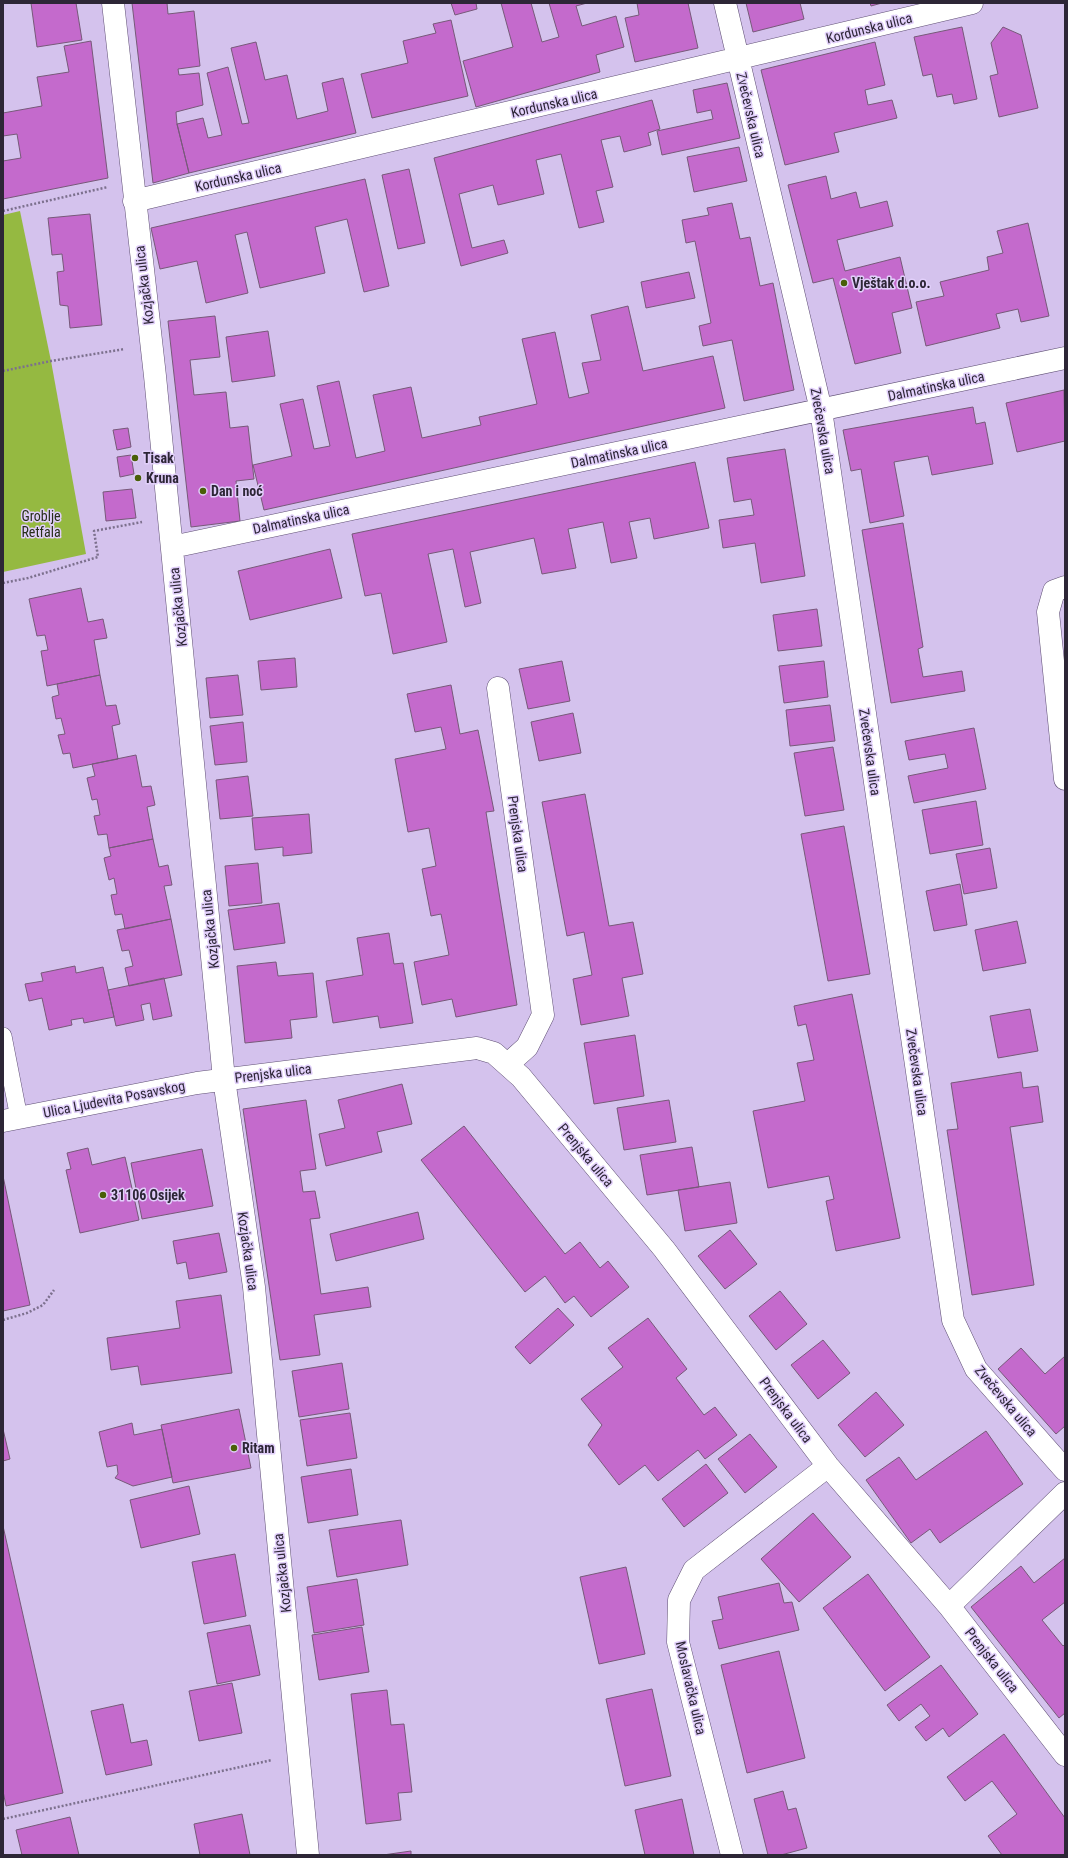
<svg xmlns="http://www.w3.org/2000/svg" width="1068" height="1858" font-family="'Roboto Condensed',sans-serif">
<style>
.green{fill:#95b941}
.building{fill:#c46acc;stroke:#775979}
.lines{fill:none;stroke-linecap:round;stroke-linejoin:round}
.service-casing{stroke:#5f4f74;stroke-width:18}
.minor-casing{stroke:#5f4f74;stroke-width:23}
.path{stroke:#7c708d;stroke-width:2.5;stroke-dasharray:2 2;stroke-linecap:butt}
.service{stroke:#fff;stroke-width:17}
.minor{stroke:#fff;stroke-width:22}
.poi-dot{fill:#495f08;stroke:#e1cffa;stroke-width:1.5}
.labels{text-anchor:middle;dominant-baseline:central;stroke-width:3;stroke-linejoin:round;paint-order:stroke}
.street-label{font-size:14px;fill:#2d2636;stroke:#e1cffa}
.poi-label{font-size:14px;font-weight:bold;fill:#2d2636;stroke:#e1cffa;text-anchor:start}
.park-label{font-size:14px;fill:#262e18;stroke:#e1cffa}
</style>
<rect width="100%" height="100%" fill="#d4c2ed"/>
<path class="green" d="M20,211L51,361L86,554L3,572V215Z"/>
<path class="building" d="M31,3H76L82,40L37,47Z
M132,3H167L168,14L194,11L200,66L178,69L179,75L199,73L203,105L176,112L177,124L189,173L153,183Z
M451,3H476L477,9L455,15Z
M501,3H531L542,42L559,37L549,3H587L576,6L582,26L616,16L624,47L596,55L600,72L476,107L463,61L513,47Z
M637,3H688L698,48L635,62L625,18L639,15Z
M746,3H800L804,19L753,32Z
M870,3H882L871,6Z
M451,20L468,96L372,118L361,74L408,63L403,41L436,33L433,24Z
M962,27L977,99L954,104L952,94L937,97L932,74L923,76L914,37Z
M1003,27L1021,35L1038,108L999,117L990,76L998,74L991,43Z
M91,41L108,178L3,199V161L21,158L17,134L3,136V113L42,106L37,77L69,72L64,46Z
M256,42L265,80L287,75L297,119L328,111L322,83L343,78L356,133L189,173L177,124L203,118L208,138L222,135L207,73L228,67L242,124L249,123L231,48Z
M875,42L885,85L865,90L868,105L892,100L897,118L834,133L839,152L785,165L761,70Z
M727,83L740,138L662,155L657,131L713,119L711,110L697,113L693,90Z
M652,100L660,129L648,133L651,145L624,152L620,136L601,140L613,187L596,191L604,222L579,228L561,154L536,160L544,194L498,205L493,185L459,194L472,248L504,240L508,253L461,266L434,158Z
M739,147L747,181L694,192L687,157Z
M409,169L425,243L398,249L382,175Z
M826,176L831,199L856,192L860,208L887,201L893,226L837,240L845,271L900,257L912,308L892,313L901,353L855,364L833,278L813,283L788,185Z
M365,179L389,286L364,292L347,219L315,227L325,273L260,288L247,232L235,235L248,293L206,303L197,261L160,269L151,228Z
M732,203L740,239L750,237L760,286L773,283L794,390L744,401L732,340L703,346L699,326L711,323L695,241L686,243L682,220L709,215L707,208Z
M90,214L102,325L70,328L68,306L60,305L57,272L64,271L62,254L52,255L48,218Z
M1028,223L1049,316L1021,322L1018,309L996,314L1000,328L926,346L916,302L944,296L940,282L989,270L987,257L1003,253L997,231Z
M689,272L695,298L646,308L641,282Z
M628,306L643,371L713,356L725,408L264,510L253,465L292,456L280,404L303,399L314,449L330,446L317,386L339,381L356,458L385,451L373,395L411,387L422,438L481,425L479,417L537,404L522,339L555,332L569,398L589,393L582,363L601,360L591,315Z
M215,316L220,357L190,360L194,395L226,392L230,428L248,426L254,479L236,481L240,521L191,527L168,321Z
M268,331L275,376L232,382L226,337Z
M1064,390L1065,441L1017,452L1006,403Z
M973,407L976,424L985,422L993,464L932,475L928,456L894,462L904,516L870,523L861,469L851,471L843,430Z
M128,428L131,447L117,450L113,430Z
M785,449L805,576L761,583L755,543L723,548L719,520L754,515L751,499L734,502L727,458Z
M131,455L134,474L120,477L117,457Z
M695,462L709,528L654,539L650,518L629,522L637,558L611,563L603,522L568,529L576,568L542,574L534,538L470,552L481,603L465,607L453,549L428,554L447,642L393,654L381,593L365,596L352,534Z
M132,489L136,518L106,521L103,492Z
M903,523L923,647L918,649L923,677L962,671L965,691L891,703L862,530Z
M330,549L342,598L250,620L238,571Z
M81,588L88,622L103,619L107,638L94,640L100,675L47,686L41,651L48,650L45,635L37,636L29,599Z
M817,609L822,646L778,651L773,615Z
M295,658L297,687L261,690L258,661Z
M562,661L570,701L528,709L519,669Z
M824,661L828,697L784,703L779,666Z
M100,675L106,706L116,705L120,724L112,726L118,759L73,768L70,753L63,754L58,735L65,734L61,718L56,719L52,697L59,695L57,684Z
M238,675L243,715L210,718L206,678Z
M451,685L460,734L478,730L494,811L486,812L517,1005L456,1017L452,999L422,1005L414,962L449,955L441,914L431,916L422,869L436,866L429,828L408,832L395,759L446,749L441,727L415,732L407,694Z
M830,705L835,741L790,746L786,710Z
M573,713L581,753L539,761L531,722Z
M243,722L247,762L215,765L210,726Z
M974,728L986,789L914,803L908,776L948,768L945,754L909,760L905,741Z
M833,747L844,810L805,816L794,753Z
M136,755L142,787L151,786L155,805L147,807L153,839L109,848L107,834L98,835L94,816L100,815L97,799L92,800L87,778L95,776L92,764Z
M248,776L253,816L220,819L216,780Z
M585,794L609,926L633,922L643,974L622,978L629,1016L581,1025L573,979L592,975L584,932L567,936L542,802Z
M976,801L983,845L930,854L922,810Z
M309,814L312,853L283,856V847L255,850L252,818Z
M844,826L870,974L828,981L801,834Z
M153,839L159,867L168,865L172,885L164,886L171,919L125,929L122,914L115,915L111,895L117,894L114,878L109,880L104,858L111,856L109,848Z
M990,848L997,888L964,894L956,854Z
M258,863L262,903L229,906L225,866Z
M960,884L967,925L934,931L926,891Z
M279,903L285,943L234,950L228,910Z
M171,919L182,975L129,986L125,968L133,966L129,950L122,951L117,930Z
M1017,921L1026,963L983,971L975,930Z
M389,933L394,964L403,963L413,1023L380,1028L378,1016L333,1023L326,981L363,975L357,938Z
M276,962L278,976L313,973L317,1017L290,1020L292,1038L245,1043L237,966Z
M75,966L76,973L103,967L114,1017L84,1023L83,1018L71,1020L72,1025L49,1030L42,998L29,1001L25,984L43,981L41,973Z
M164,978L172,1016L153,1020L150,1003L141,1005L144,1020L116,1026L108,990Z
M852,994L900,1238L836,1251L826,1201L834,1199L829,1176L768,1188L753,1111L805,1101L797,1063L814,1060L806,1024L798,1026L794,1006Z
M1030,1009L1038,1051L998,1058L990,1016Z
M635,1035L644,1096L594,1104L584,1043Z
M1021,1072L1023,1088L1038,1086L1043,1122L1010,1127L1034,1285L972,1295L947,1130L958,1129L951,1083Z
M402,1084L412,1124L377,1132L382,1152L326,1166L319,1134L345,1128L338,1100Z
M306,1100L316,1169L300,1171L303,1192L315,1191L320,1218L310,1219L321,1294L368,1287L371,1307L314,1315L320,1355L280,1360L243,1109Z
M669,1100L676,1142L624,1150L617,1108Z
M464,1126L565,1254L580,1242L600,1268L608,1261L629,1287L591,1317L574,1296L565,1303L545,1276L525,1292L421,1160Z
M692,1147L699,1187L647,1195L640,1155Z
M88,1148L92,1165L125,1157L139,1220L80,1233L66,1170L71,1169L67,1153Z
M202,1149L213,1206L142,1219L131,1163Z
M3,1176L30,1305L3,1311Z
M730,1182L737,1223L685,1231L678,1190Z
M418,1212L424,1239L336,1261L330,1234Z
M730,1230L757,1264L725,1289L698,1256Z
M219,1233L227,1272L189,1279L186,1262L177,1264L173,1241Z
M780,1291L807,1324L776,1350L749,1316Z
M221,1295L232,1373L141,1385L138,1366L111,1370L107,1338L180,1328L176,1301Z
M558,1308L574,1325L530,1364L515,1347Z
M648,1318L687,1369L676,1378L704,1415L715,1407L737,1435L705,1459L698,1450L658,1481L645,1465L619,1485L588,1445L602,1425L581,1399L623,1367L608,1348Z
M823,1340L850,1373L818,1399L791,1365Z
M1021,1348L1045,1374L1065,1356V1426L1056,1434L998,1369Z
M342,1363L349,1409L299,1417L292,1371Z
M876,1392L904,1425L865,1457L838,1425Z
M239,1409L251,1468L173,1483L161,1425Z
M350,1413L357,1458L307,1466L300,1420Z
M132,1423L134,1435L162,1429L172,1477L133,1486L115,1478L118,1474L117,1465L107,1467L99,1432Z
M3,1429L10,1459L3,1461Z
M986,1431L1023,1484L940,1543L930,1529L911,1543L866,1480L899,1457L916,1480Z
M750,1434L777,1467L745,1493L718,1459Z
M706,1464L728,1493L684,1527L662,1499Z
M351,1469L358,1515L308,1523L301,1477Z
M189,1486L200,1534L141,1548L130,1500Z
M813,1513L851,1557L799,1602L761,1559Z
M401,1520L408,1565L337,1577L329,1530Z
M3,1526L63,1793L6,1806L3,1791Z
M235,1554L246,1616L204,1624L192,1562Z
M1065,1558V1602L1042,1620L1063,1646L1065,1644V1713L1059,1718L971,1607L1021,1566L1034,1583Z
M626,1567L645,1654L599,1664L580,1577Z
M868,1574L930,1657L885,1691L823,1608Z
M357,1579L364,1625L314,1633L307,1587Z
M779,1583L784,1603L792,1602L799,1630L719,1649L712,1621L723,1619L718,1597Z
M250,1625L260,1675L217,1684L207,1633Z
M362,1627L369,1672L319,1680L312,1635Z
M779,1651L805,1758L747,1773L721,1665Z
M941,1665L978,1714L949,1737L943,1728L926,1741L915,1727L930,1716L921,1704L899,1721L887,1705Z
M232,1683L242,1733L199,1741L189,1691Z
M652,1689L671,1776L625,1786L606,1699Z
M387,1690L391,1725L404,1724L412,1792L398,1793L401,1820L366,1824L351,1694Z
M123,1704L131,1743L147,1740L152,1765L106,1775L91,1711Z
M1004,1734L1065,1818V1855H1002L988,1836L1017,1814L992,1781L965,1801L947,1777Z
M783,1791L788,1810L796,1808L807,1848L781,1855H768L754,1799Z
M682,1799L694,1855H645L635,1810Z
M242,1814L250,1855H200L194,1824Z
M70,1817L79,1855H22L16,1830Z
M411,1851V1855H383Z"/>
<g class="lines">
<g class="service-casing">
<path id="service" d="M3,1036L19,1118"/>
</g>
<g class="minor-casing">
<path id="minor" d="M113,3L155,376L224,1079L254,1287L308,1855
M725,3L821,410L953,1320L976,1369L1065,1470
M134,201L972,3
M172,547L1065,358
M1065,587L1054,591L1048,612L1065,779
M498,688L543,1015L527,1047L508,1064
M3,1121L197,1083L477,1048L494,1053L521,1077L664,1249L828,1466L949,1606L1065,1755
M949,1606L1065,1493
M732,1855L678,1642L679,1600L694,1570L828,1466"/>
</g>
<path class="path" d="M3,211L108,187
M3,371L51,361L125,349
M3,583L28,578L98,557L94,531L142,522
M3,1320L27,1313L43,1305L54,1290
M3,1819L272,1760"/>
<use href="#service" class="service"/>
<use href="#minor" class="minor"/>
</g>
<g class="poi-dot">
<circle cx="844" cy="283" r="4"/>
<circle cx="135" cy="458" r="4"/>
<circle cx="138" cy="478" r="4"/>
<circle cx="203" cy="491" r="4"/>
<circle cx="103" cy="1195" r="4"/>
<circle cx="234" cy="1448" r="4"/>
</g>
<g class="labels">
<g class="street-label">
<text transform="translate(869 28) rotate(-14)">Kordunska ulica</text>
<text transform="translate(554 103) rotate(-13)">Kordunska ulica</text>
<text transform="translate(751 115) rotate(77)">Zvečevska ulica</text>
<text transform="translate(238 177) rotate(-13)">Kordunska ulica</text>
<text transform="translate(144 285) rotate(-97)">Kozjačka ulica</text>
<text transform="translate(936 386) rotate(-12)">Dalmatinska ulica</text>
<text transform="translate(823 431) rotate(80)">Zvečevska ulica</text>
<text transform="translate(619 453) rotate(-12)">Dalmatinska ulica</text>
<text transform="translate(301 519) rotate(-12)">Dalmatinska ulica</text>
<text transform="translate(178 607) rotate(-96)">Kozjačka ulica</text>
<text transform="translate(870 752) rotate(82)">Zvečevska ulica</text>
<text transform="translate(518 834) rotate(82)">Prenjska ulica</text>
<text transform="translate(210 929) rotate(-96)">Kozjačka ulica</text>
<text transform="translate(917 1072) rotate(82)">Zvečevska ulica</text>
<text transform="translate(273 1073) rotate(-7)">Prenjska ulica</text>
<text transform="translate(114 1099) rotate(-11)">Ulica Ljudevita Posavskog</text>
<text transform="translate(586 1155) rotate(50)">Prenjska ulica</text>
<text transform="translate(248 1251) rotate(82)">Kozjačka ulica</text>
<text transform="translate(1006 1401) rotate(50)">Zvečevska ulica</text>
<text transform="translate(786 1410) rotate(53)">Prenjska ulica</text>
<text transform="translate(282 1573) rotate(-96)">Kozjačka ulica</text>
<text transform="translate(992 1660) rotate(52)">Prenjska ulica</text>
<text transform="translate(691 1688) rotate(77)">Moslavačka ulica</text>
</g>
<g class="poi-label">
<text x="852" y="283">Vještak d.o.o.</text>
<text x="143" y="458">Tisak</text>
<text x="146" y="478">Kruna</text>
<text x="211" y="491">Dan i noć</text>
<text x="111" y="1195">31106 Osijek</text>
<text x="242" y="1448">Ritam</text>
</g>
<g class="park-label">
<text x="41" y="516">Groblje<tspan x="41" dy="16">Retfala</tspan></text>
</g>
</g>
<rect width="1068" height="1858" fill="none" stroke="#2d2636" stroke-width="8"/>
</svg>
